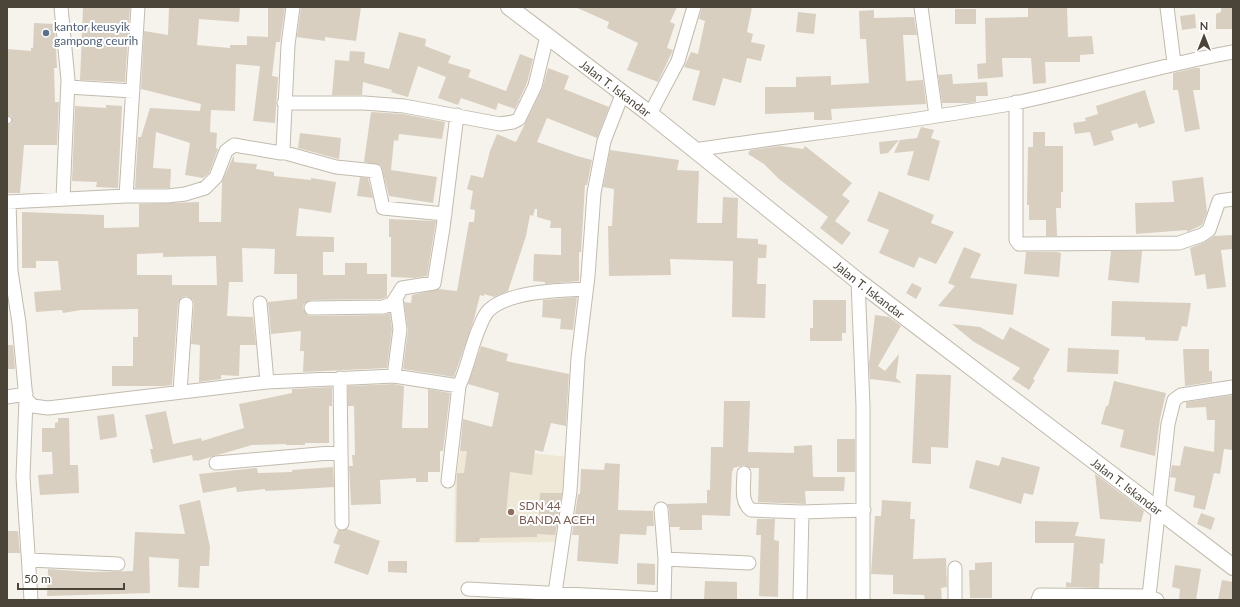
<svg xmlns="http://www.w3.org/2000/svg" width="1240" height="607" font-family="Lato,sans-serif">
<style>
.education{fill:#efe8d6}
.building{fill:#d8cfc1;fill-rule:evenodd}
.lines{fill:none;stroke-linecap:round;stroke-linejoin:round}
.service-casing{stroke:#c2bbae;stroke-width:8}
.minor-casing{stroke:#c2bbae;stroke-width:15}
.tertiary-casing{stroke:#c2bbae;stroke-width:18}
.service{stroke:#fff;stroke-width:6}
.minor{stroke:#fff;stroke-width:13}
.tertiary{stroke:#fff;stroke-width:16}
.service-dot{fill:#5c6f8a;stroke:#fff;stroke-width:1.5}
.education-dot{fill:#8d6e63;stroke:#fff;stroke-width:1.5}
.labels{text-anchor:middle;dominant-baseline:central;stroke-width:4;stroke-linejoin:round;paint-order:stroke}
.service-label{font-size:12px;fill:#4e5e75;stroke:#fff;text-anchor:start}
.street-label{font-size:12px;fill:#4b4439;stroke:#fff}
.education-label{font-size:12px;fill:#785e54;stroke:#fff;text-anchor:start}
</style>
<rect width="100%" height="100%" fill="#f6f3ec"/>
<path class="education" d="M461,445L568,457L566,542L454,543L455,482Z"/>
<path class="building" d="M83,7H130L125,82L80,80Z
M169,7H240L239,22L199,19L197,45L230,48V45H247V36L268,37V7H285L280,42H276L272,76L278,77L275,123L253,121L260,66L236,64L235,111L211,110L210,132L217,133L216,148L218,149L209,173L203,178L185,175L190,143L156,132L153,168L171,169L170,188H135L138,137H141L150,108L200,111L201,104L141,89L144,31L168,35Z
M301,7H361L356,41L325,37V41L297,37Z
M575,7H677L670,22L675,24L667,48L673,50L658,82L627,70L638,43L607,28L609,22Z
M702,7H752L747,32L753,34L751,42L765,45L761,61L747,58L741,83L723,78L715,106L692,100L700,71L684,67L691,52L698,54L705,21L699,19Z
M1028,7H1067L1068,37L1092,36L1094,54L1080,55V62H1045L1046,83L1033,84L1031,58H1002L1003,77L978,79L977,64L986,63L985,18L1028,17Z
M1221,7H1233V29H1216V14L1221,12Z
M955,9H976V24H955Z
M874,10V18L914,17L917,35H903L906,81L923,80L926,104L831,109L832,120H814V112L765,114V87H796V77L831,76V85L869,83L866,39H860L859,11Z
M798,12L816,14L814,34L796,32Z
M1195,14L1196,28L1182,30L1180,16Z
M34,23L55,24L57,68H54L55,102H59L57,145H24L20,193H7V124H11L12,120L11,116H7V49L31,51V48H33Z
M399,32L426,39L425,46L451,56L448,63L471,70L468,77L506,91L520,54L533,59L527,83L515,109L498,103L496,110L461,98L458,105L438,98L446,77L418,66L408,97L391,92L392,90L363,82L362,95H332L335,60L349,61L350,51L365,52L364,63L389,69Z
M548,68L569,76L564,89L609,107L597,138L547,118L537,142L577,156L592,160L587,185H585L581,252H579V281L545,284V282L533,281L534,254L561,255V228H550L551,221L537,217V209H535L533,216L530,215L526,236L508,291L494,297L484,294V296L480,295L474,319L454,377L403,369L408,330L404,302L411,303L412,295L438,289L457,291L469,222H474L475,210L470,209L473,191L467,189L471,175L483,178L490,151L497,134L516,142L542,89Z
M1195,68H1200V90H1193L1200,129L1185,132L1178,90H1173V73Z
M952,74L953,84L987,82L988,96H976V102L970,103H942L938,75Z
M1145,90L1155,123L1139,128L1137,123L1111,131L1114,140L1094,146L1090,132L1075,134L1073,123L1086,121L1085,118L1098,114L1096,106Z
M106,105L122,106L118,188L96,187L97,182L72,181L75,106L106,108Z
M371,112L403,114L445,122L442,139L399,134L398,141L394,140L391,170L437,177L433,203L389,196L381,165L364,162Z
M921,127L934,130L931,138L940,141L929,181L907,175L914,151L894,153L900,140L917,138Z
M1033,132H1045V146H1063V192H1061V208H1056L1057,236H1046V220H1029V205H1027L1028,147H1033Z
M300,133L341,138L339,159L298,148Z
M899,140L888,153L880,154L879,142Z
M781,146L803,149L805,146L852,183L842,195L850,201L835,221L851,233L842,245L820,228L828,217L779,179L764,164L748,154L750,150Z
M610,150L679,160L677,170L699,171L697,223H722L723,197L738,198L737,238L758,239V244L767,245L766,258H758L757,284H766L765,318L732,317L733,261L670,259L671,275L609,276L608,226H612L614,189L603,187Z
M234,155V162L257,164L256,169L274,172V176L311,180V178L336,182L331,213L299,208L296,236L334,237V252H323V275H345V263H367V274H387V297L382,299L311,300L304,304L303,308L307,315L311,316L383,315L390,313L392,329L387,368L303,372L304,351H300L301,331L271,334L268,302L297,299V274H274L275,249L242,248L243,282H229L227,316L253,317L256,345H240L239,376L221,375V379L199,382L200,345L191,344L194,304L193,300L187,296L182,297L178,303L172,385L164,386H112V366H133V337H138V309L81,310L63,313L62,310L36,312L34,292L61,290L58,261H36V268H22V212L104,215V228L139,227V204L199,202V222H221L222,182ZM163,253V257L216,256L217,285H172V275H137V254Z
M360,177L368,178L373,198L357,196Z
M1203,177L1207,212L1202,225L1187,232V230L1136,234L1135,203L1174,202L1172,181Z
M879,191L934,215L931,223L954,232L936,264L919,257L914,268L879,253L889,230L867,221Z
M389,219L436,221L427,276L414,278L391,277V237H389Z
M1233,235V249L1221,250L1226,287L1207,289L1205,274L1195,276L1190,248L1205,242L1214,236Z
M964,247L981,254L970,278L1017,284L1013,315L938,306L955,286L948,283Z
M1111,251H1142L1139,283L1108,280Z
M1026,252H1057L1061,253L1059,277L1024,274Z
M912,283L922,288L916,299L906,293Z
M577,297L573,330L560,329L561,319L542,317L543,300Z
M813,300H846V333H842V341H810V328H813Z
M1112,301L1191,303L1187,327L1182,326L1178,341L1145,340V337L1111,336Z
M875,315L889,317L901,326L878,366L885,371L899,354L896,378L902,383L871,379L870,380L869,364Z
M952,324L980,327L1003,340L1010,327L1050,349L1033,379L1035,380L1029,390L1012,379L1020,368L974,342Z
M7,345H13L15,369H7Z
M481,346L508,354L506,361L569,374L566,426L551,423L543,452L535,450L532,475L510,472L506,515H539L540,493H562L555,535L537,534V537L480,538L479,542H456L457,473H464L467,451H460L463,419L492,427L499,393L468,384Z
M1068,348L1119,350L1118,374L1067,372Z
M1183,349H1209V371H1212V382L1185,386Z
M916,374L951,375L948,448L931,447V464L912,463Z
M1114,381L1166,393L1160,419L1155,456L1120,447L1124,430L1101,424L1106,406H1108Z
M394,384L404,386L402,428H428V389L450,393L443,451H440V472H428V482H416V478L380,480L381,504L351,505L349,466H353L352,455H355L354,406H348V386Z
M332,387V406H329V443H305V445H286V444L252,445L197,461V460L193,461L192,455L153,463L150,449H153L145,415L166,411L173,444L201,438L202,441L244,428L239,404L292,393V389Z
M1233,395V450L1224,449L1220,474L1214,473L1205,510L1193,507L1195,496L1174,491L1176,478L1170,477L1172,465L1180,466L1184,446L1214,452L1215,420H1207L1206,407L1186,408V402Z
M724,401H750L748,452L794,453V446L812,445L813,477H845L844,491H805L806,504L758,502L759,468H750L744,465L733,468V471H732L730,516L702,515V530H679L680,527H670L669,508L667,504L707,503V490H710L711,447H723Z
M114,414L117,437L100,440L97,416Z
M58,418H69L70,465H78L79,493L40,495L38,475L53,474L52,452H42V428H55V423L58,422Z
M837,439H855V472H837Z
M1002,457L1040,467L1033,495L1024,493L1021,504L969,488L976,460L999,466Z
M605,463L620,464L618,510L653,511L654,526H647L646,535L620,534L618,564L577,561L579,535H572L578,494H580L581,469L604,470Z
M333,467L334,487L284,490L265,491V489L237,492L236,487L203,493L199,474L257,468L258,473L292,472V470Z
M1095,474L1144,511L1141,522L1100,519Z
M200,500L210,547L209,566H200L199,588L178,587L179,559L149,557L150,593L47,596L48,569L92,572L133,571L135,532L185,534L179,505Z
M882,500L911,502L910,519H915L913,559L946,558L947,587L941,588L942,600H925L924,595L893,594V575L871,574L875,516H881Z
M1201,513L1215,518L1211,530L1197,524Z
M757,519H775L774,540L779,541L778,597L759,596L761,535H756Z
M1035,521L1079,522L1075,536L1105,539L1103,564L1100,563L1099,588L1066,587V582L1071,583L1074,543H1035Z
M347,529L380,541L368,575L334,563L340,545L333,543L338,530Z
M7,531H18L20,553H7Z
M388,561H407V573L388,572Z
M992,562V598H970L969,570H975V563Z
M637,563L655,564V585L637,584Z
M1175,565L1201,569L1196,600H1179L1180,589L1172,587Z
M1222,580L1233,582V600H1218Z
M705,581L737,582V600H704Z"/>
<g class="lines">
<g class="service-casing">
<path id="service" d="M7,120H8"/>
</g>
<g class="minor-casing">
<path id="minor" d="M61,7L68,80L63,198
M921,7L936,116
M1167,7L1174,63
M68,87L133,91
M1016,102V240L1019,244L1179,243L1202,235L1209,230L1219,201L1233,199
M284,103H364L404,106L500,124L513,122L519,119L535,86L547,36
M650,114L678,61L694,7
M694,150C801,134 909,123 1015,103C1088,88 1159,65 1233,52
M282,152L336,167L375,171L383,208L445,214
M126,196L138,7
M7,202L126,196H168L185,194L205,188L216,177L226,151L234,145L281,153L283,149L288,45L293,7
M9,202L11,271L19,323L26,399L33,406L48,408L267,382L394,376L459,386
M858,281L863,406V600
M260,303L267,382
M311,308L383,307L392,304L402,288L434,283L443,228L457,115
M394,376L400,329L396,299
M340,378L342,523
M180,392L186,304
M7,397L26,394
M26,399L23,477L31,600
M216,463L341,452
M744,473C744,485 740,502 751,510L802,512L864,510
M448,481L459,386C468,367 471,345 480,326C482,321 485,314 489,310C510,291 560,290 586,289
M661,509L665,559L664,600
M665,559L749,563
M29,560L118,564
M955,568V600
M468,589L664,599
M1149,596L1168,424L1174,400L1181,395L1233,387
M800,599L802,512
M554,600L570,491L578,358L588,276L594,193L604,141L622,95
M1038,600L1040,595L1149,596L1157,600"/>
</g>
<g class="tertiary-casing">
<g id="tertiary">
<path id="s1" d="M509,7L650,114L858,281L1233,567"/>
</g>
</g>
<use href="#service" class="service"/>
<use href="#minor" class="minor"/>
<use href="#tertiary" class="tertiary"/>
</g>
<circle class="service-dot" cx="46" cy="33" r="4"/>
<circle class="education-dot" cx="511" cy="512" r="4"/>
<g class="labels">
<g class="service-label">
<text x="54" y="26">kantor keusyik<tspan x="54" dy="14">gampong ceurih</tspan></text>
</g>
<g class="street-label">
<text stroke="none"><textPath href="#s1" startOffset="134">Jalan T. Iskandar</textPath></text>
<text stroke="none"><textPath href="#s1" startOffset="458">Jalan T. Iskandar</textPath></text>
<text stroke="none"><textPath href="#s1" startOffset="782">Jalan T. Iskandar</textPath></text>
</g>
<g class="education-label">
<text x="519" y="505">SDN 44<tspan x="519" dy="14">BANDA ACEH</tspan></text>
</g>
</g>
<rect width="1240" height="607" fill="none" stroke="#4b4439" stroke-width="16"/>
<g transform="translate(1204 36)" stroke="#ffffff" stroke-width="3" paint-order="stroke">
<path d="M0-3L7 15L0 10L-7 15Z" fill="#4b4439"/>
<text y="-6" font-size="11" font-weight="bold" text-anchor="middle" fill="#4b4439">N</text>
</g>
<path d="M18 583v6h106v-6" fill="none" stroke="#4b4439" stroke-width="2"/>
<text x="24" y="583" font-size="12" fill="#4b4439" stroke="#ffffff" stroke-width="3" paint-order="stroke">50 m</text>
</svg>
